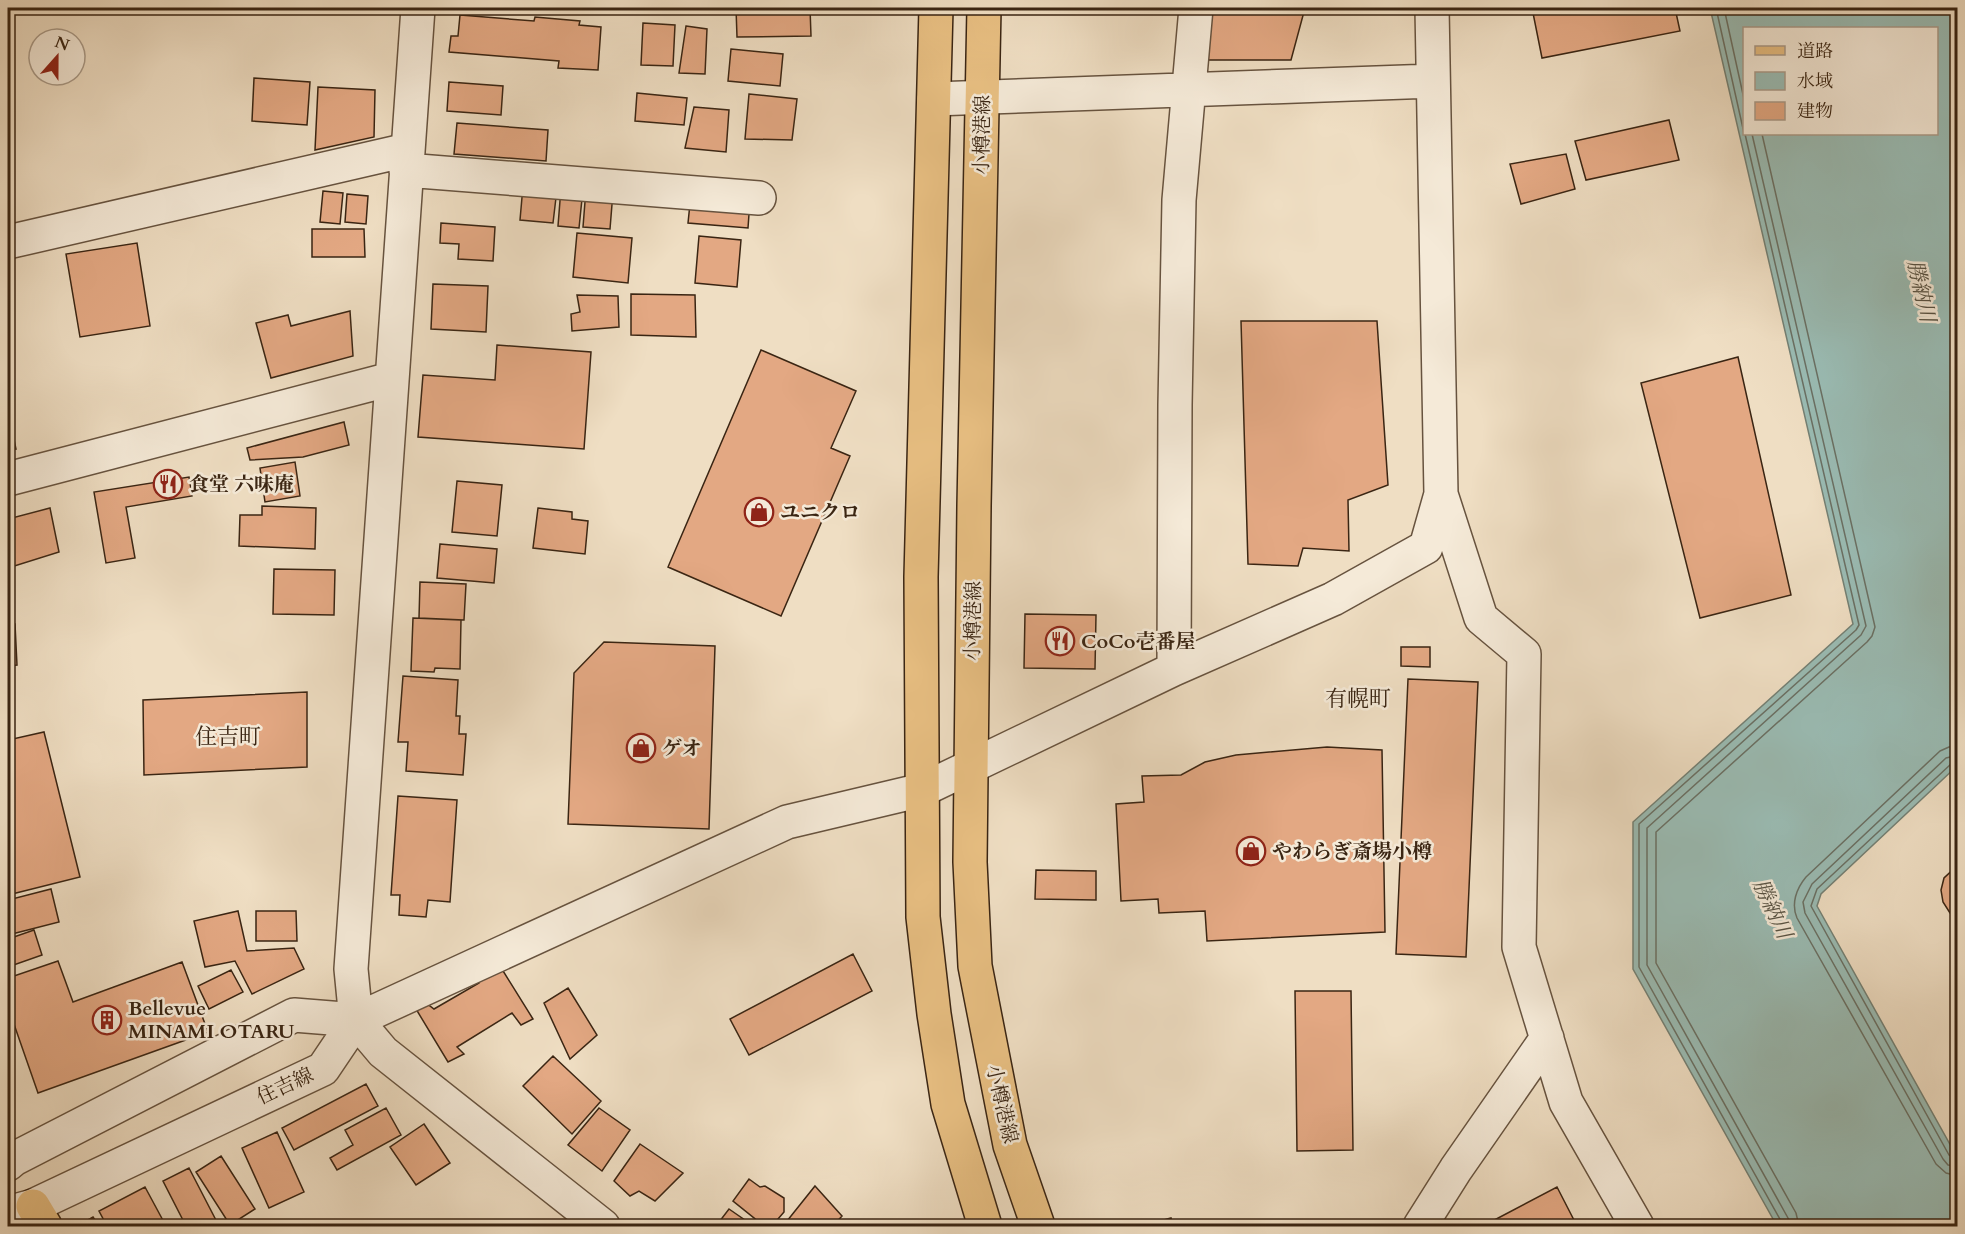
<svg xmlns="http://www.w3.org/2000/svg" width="1965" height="1234" font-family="Cardo,'Noto Serif JP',serif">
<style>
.water{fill:#9abcb4;stroke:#748074;stroke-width:1.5;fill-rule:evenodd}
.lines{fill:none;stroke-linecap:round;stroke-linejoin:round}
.shore{stroke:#6a7064;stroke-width:1.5}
.building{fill:#e3a883;stroke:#3a2513;stroke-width:1.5}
.minor-casing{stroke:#67533f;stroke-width:36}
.major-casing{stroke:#3a2513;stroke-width:36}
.minor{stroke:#f5ead8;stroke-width:33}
.major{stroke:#e8bf82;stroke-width:33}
.labels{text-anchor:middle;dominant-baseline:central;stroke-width:5;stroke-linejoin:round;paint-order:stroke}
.street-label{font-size:20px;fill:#3a2513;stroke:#f5ead8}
.poi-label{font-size:20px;font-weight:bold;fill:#3a2513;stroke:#f5ead8;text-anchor:start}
.water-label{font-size:21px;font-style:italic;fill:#575243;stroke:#f5ead8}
.quarter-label{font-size:22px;fill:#3a2513;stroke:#f5ead8}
</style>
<rect width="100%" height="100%" fill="#efdec3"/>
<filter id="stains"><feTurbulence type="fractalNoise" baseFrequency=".00333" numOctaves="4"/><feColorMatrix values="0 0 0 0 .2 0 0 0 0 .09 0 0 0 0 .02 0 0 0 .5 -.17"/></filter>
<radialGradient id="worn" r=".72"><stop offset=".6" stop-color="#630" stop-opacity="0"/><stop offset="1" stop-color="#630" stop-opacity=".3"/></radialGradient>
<path class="water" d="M1710,8H1955L1957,16V766L1821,894L1817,906L1957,1157V1226H1777L1633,969V822L1853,624ZM1744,28H1936V134H1744Z"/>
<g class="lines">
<path class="shore" d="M1716,8L1744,133
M1724,8L1744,99
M1745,134L1859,625L1856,630L1639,824V967L1781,1221L1782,1226
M1752,134L1866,626L1861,635L1647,828V965L1788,1218L1790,1226
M1762,134L1875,627L1872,636L1867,642L1656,832V963L1796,1213L1799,1226
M1958,746L1949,747L1940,751L1806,877C1796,889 1791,904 1797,918L1936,1164L1946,1173L1958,1176
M1958,755L1946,758L1812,884L1803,902L1805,913L1943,1159L1948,1165L1958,1166
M1958,762L1951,764L1817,889L1811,906L1949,1155L1958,1159"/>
</g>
<path class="building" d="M736,8H810L811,36L737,37Z
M1211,8H1305L1291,60H1205Z
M1532,8H1675L1680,31L1542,58Z
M460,15L534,21L535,17L580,21L579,25L601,27L598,70L558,68L559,61L449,52L451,36H458Z
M643,23L675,25L673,66L641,65Z
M686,26L707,29L705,74L679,73Z
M731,49L783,54L780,86L728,81Z
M254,78L310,82L307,125L252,121Z
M449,82L503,86L501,115L447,111Z
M318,87L375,90L374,137L315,150Z
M637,93L687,98L684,125L635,121Z
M749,94L797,99L792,140L745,139Z
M694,107L729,110L726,152L685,148Z
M1669,120L1679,160L1586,180L1575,141Z
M457,123L548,130L546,161L454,154Z
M1566,154L1575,189L1521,204L1510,164Z
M523,186L557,189L553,223L520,220Z
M561,188L583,189L579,228L558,226Z
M586,189L613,192L610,229L583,227Z
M323,191L343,193L340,224L320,222Z
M347,194L368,196L366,224L345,222Z
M691,194L750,200L748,228L688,223Z
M441,223L495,227L493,261L458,259L459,244L440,243Z
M312,229H364L365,257H312Z
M577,233L632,238L628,283L573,277Z
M699,236L741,240L737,287L695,283Z
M137,243L150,326L80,337L66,254Z
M433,284L488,286L486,332L431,329Z
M631,294L695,295L696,337L631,335Z
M577,295L618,296L619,327L572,331L571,314L580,312Z
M350,311L353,356L271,378L256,323L288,315L291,326Z
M1241,321H1377L1388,485L1348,500L1349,551L1303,548L1298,566L1248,564Z
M497,345L591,352L584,449L418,437L423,375L495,380Z
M761,350L856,391L831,448L850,456L781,616L668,567Z
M1738,357L1791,595L1700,618L1641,383Z
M8,411L16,449L8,450Z
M344,422L349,445L303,457L250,460L247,448Z
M295,462L300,496L265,502L260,468Z
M189,477L192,496L126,507L135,558L106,563L94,492Z
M457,481L502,485L497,536L452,532Z
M262,506L316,508L315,549L239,546L240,515H262Z
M50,508L59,552L8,568V519Z
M538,508L572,512V519L588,521L585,554L533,548Z
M440,544L497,549L494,583L437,578Z
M274,569L335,570L334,615L273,614Z
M420,582L466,584L464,620L419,618Z
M1025,614L1096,615L1095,669L1024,668Z
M413,618L461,620L460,669L435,668L434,672L411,671Z
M8,624H15L17,665L8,666Z
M604,642L715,646L709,829L568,824L574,673Z
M1401,647H1430V667L1401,666Z
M403,676L458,680L456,716H460L459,734H466L463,775L406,771L408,742H398Z
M1408,679L1478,682L1466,957L1396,954Z
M307,692V767L144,775L143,700Z
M44,732L80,877L8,895V740Z
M1327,747L1382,750L1385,932L1207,941L1205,911L1159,913L1158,899L1121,901L1116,804L1144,802L1142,776L1181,775L1205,762L1236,755Z
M398,796L457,800L450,902L428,900L426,917L399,915L400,895H391Z
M1958,865V919L1950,913L1943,902L1941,890L1944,878Z
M1036,870L1096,871V900L1035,899Z
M51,889L59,922L8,935V900Z
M238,911L247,951L294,948L304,969L252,994L235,961L205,967L194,921Z
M256,911H296L297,941H256Z
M34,930L42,955L8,967V939Z
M853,954L872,991L749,1055L730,1019Z
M58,961L73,1002L182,962L208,1032L38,1093L8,1007V978Z
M500,966L533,1019L521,1025L512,1013L457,1047L464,1054L448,1062L416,1009L426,1003L434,1009L479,983L482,974Z
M231,970L243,992L209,1009L198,986Z
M568,988L597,1035L570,1059L544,1003Z
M1295,991H1351L1353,1150L1297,1151Z
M553,1056L601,1101L572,1134L523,1086Z
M366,1084L378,1106L294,1150L282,1128Z
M386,1108L401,1135L337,1170L330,1158L353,1145L345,1130Z
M599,1108L630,1130L602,1171L568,1145Z
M424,1124L450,1163L416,1185L390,1147Z
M277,1132L304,1192L269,1208L242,1148Z
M640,1144L683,1173L655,1201L639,1191L630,1196L614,1181Z
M221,1156L255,1209L230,1225L196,1172Z
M189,1168L219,1226H186L163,1181Z
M749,1179L760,1187L765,1186L784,1198V1212L772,1226H764L733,1201Z
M815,1186L842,1216L833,1226H783Z
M145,1187L166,1226H107L99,1211Z
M1557,1187L1577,1226H1483Z
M729,1209L752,1225L750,1226H716Z
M93,1217L99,1226H80L79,1225Z
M1171,1218L1173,1226H1142Z"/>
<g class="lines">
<g class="minor-casing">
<path id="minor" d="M418,8L351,969L356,1020L383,1052L603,1226
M934,99L1433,81
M406,170L759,198
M8,242L407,150
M8,479L391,379
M1441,494L1481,618L1524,654L1519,947L1566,1102L1637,1226
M1174,669L1175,405L1179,200L1196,8
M8,1164L14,1159L294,1015L356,1020L787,822L922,790L1174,669L1333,599L1426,547L1441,494L1432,8
M8,1213L33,1206L323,1069L356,1020
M1420,1226L1456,1169L1547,1038"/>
</g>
<g class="major-casing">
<path id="major" d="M936,8L921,577L923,917L934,1014L948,1104L985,1226
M984,8L974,506L970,862L975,966L1010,1145L1038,1226
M33,1206L45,1226"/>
</g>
<use href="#minor" class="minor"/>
<use href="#major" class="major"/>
</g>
<defs>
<g id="restaurant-ring" transform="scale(1.5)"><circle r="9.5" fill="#f5ead8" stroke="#8f2418" stroke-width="1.5"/><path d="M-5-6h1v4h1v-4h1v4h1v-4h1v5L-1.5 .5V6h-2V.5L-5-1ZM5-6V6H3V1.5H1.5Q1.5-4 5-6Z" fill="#8f2418"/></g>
<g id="shop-ring" transform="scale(1.5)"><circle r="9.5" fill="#f5ead8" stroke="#8f2418" stroke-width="1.5"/><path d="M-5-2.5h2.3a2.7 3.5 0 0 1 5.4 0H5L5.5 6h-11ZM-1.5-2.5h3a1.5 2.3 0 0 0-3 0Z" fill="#8f2418"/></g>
<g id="building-ring" transform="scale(1.5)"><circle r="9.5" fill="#f5ead8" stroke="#8f2418" stroke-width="1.5"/><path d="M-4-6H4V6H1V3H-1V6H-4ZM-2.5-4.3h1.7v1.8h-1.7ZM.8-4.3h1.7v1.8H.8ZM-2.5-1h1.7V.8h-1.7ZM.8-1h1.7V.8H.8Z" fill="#8f2418"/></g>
</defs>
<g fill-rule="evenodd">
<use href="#restaurant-ring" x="168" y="484"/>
<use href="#shop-ring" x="759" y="512"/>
<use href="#restaurant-ring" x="1060" y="641"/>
<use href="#shop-ring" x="641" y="748"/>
<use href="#shop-ring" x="1251" y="851"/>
<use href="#building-ring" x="107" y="1020"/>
</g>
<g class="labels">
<g class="street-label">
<text transform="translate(982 135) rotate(-89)">小樽港線</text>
<text transform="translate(973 621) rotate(-89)">小樽港線</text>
<text transform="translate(285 1086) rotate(-25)">住吉線</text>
<text transform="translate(1002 1104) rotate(77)">小樽港線</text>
</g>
<g class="poi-label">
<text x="189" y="484">食堂 六味庵</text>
<text x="780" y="512">ユニクロ</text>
<text x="1081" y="641">CoCo壱番屋</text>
<text x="662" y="748">ゲオ</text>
<text x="1272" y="851">やわらぎ斎場小樽</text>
<text x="128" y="1008">Bellevue<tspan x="128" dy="23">MINAMI OTARU</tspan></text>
</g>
<g class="water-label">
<text transform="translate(1921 291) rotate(77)">勝納川</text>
<text transform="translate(1772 909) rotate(65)">勝納川</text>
</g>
<g class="quarter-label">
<text x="1358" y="699">有幌町</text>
<text x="228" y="737">住吉町</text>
</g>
</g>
<rect width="1965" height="1234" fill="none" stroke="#efdec3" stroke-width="30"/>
<rect x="9" y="9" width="1947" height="1216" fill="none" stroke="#3a2513" stroke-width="3"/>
<rect x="15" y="15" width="1935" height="1204" fill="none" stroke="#3a2513" stroke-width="1.5"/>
<rect x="1743" y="27" width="195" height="108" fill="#f5ead8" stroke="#aa9b89" stroke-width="1.5"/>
<rect x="1755" y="46" width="30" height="9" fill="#e8bf82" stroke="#aa9b89" stroke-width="1.5"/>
<text x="1797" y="57" font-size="18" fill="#3a2513">道路</text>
<rect x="1755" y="72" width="30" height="18" fill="#9abcb4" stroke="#aa9b89" stroke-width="1.5"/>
<text x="1797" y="87" font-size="18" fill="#3a2513">水域</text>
<rect x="1755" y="102" width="30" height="18" fill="#e3a883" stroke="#aa9b89" stroke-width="1.5"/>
<text x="1797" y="117" font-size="18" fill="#3a2513">建物</text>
<g transform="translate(57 57) rotate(21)"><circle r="28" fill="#f5ead8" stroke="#aa9b89" stroke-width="1.5"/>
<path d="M0-4.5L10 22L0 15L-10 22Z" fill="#8f2418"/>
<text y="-9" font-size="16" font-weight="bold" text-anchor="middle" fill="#3a2513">N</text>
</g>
<rect width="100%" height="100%" filter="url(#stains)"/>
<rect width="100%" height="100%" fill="url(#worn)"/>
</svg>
